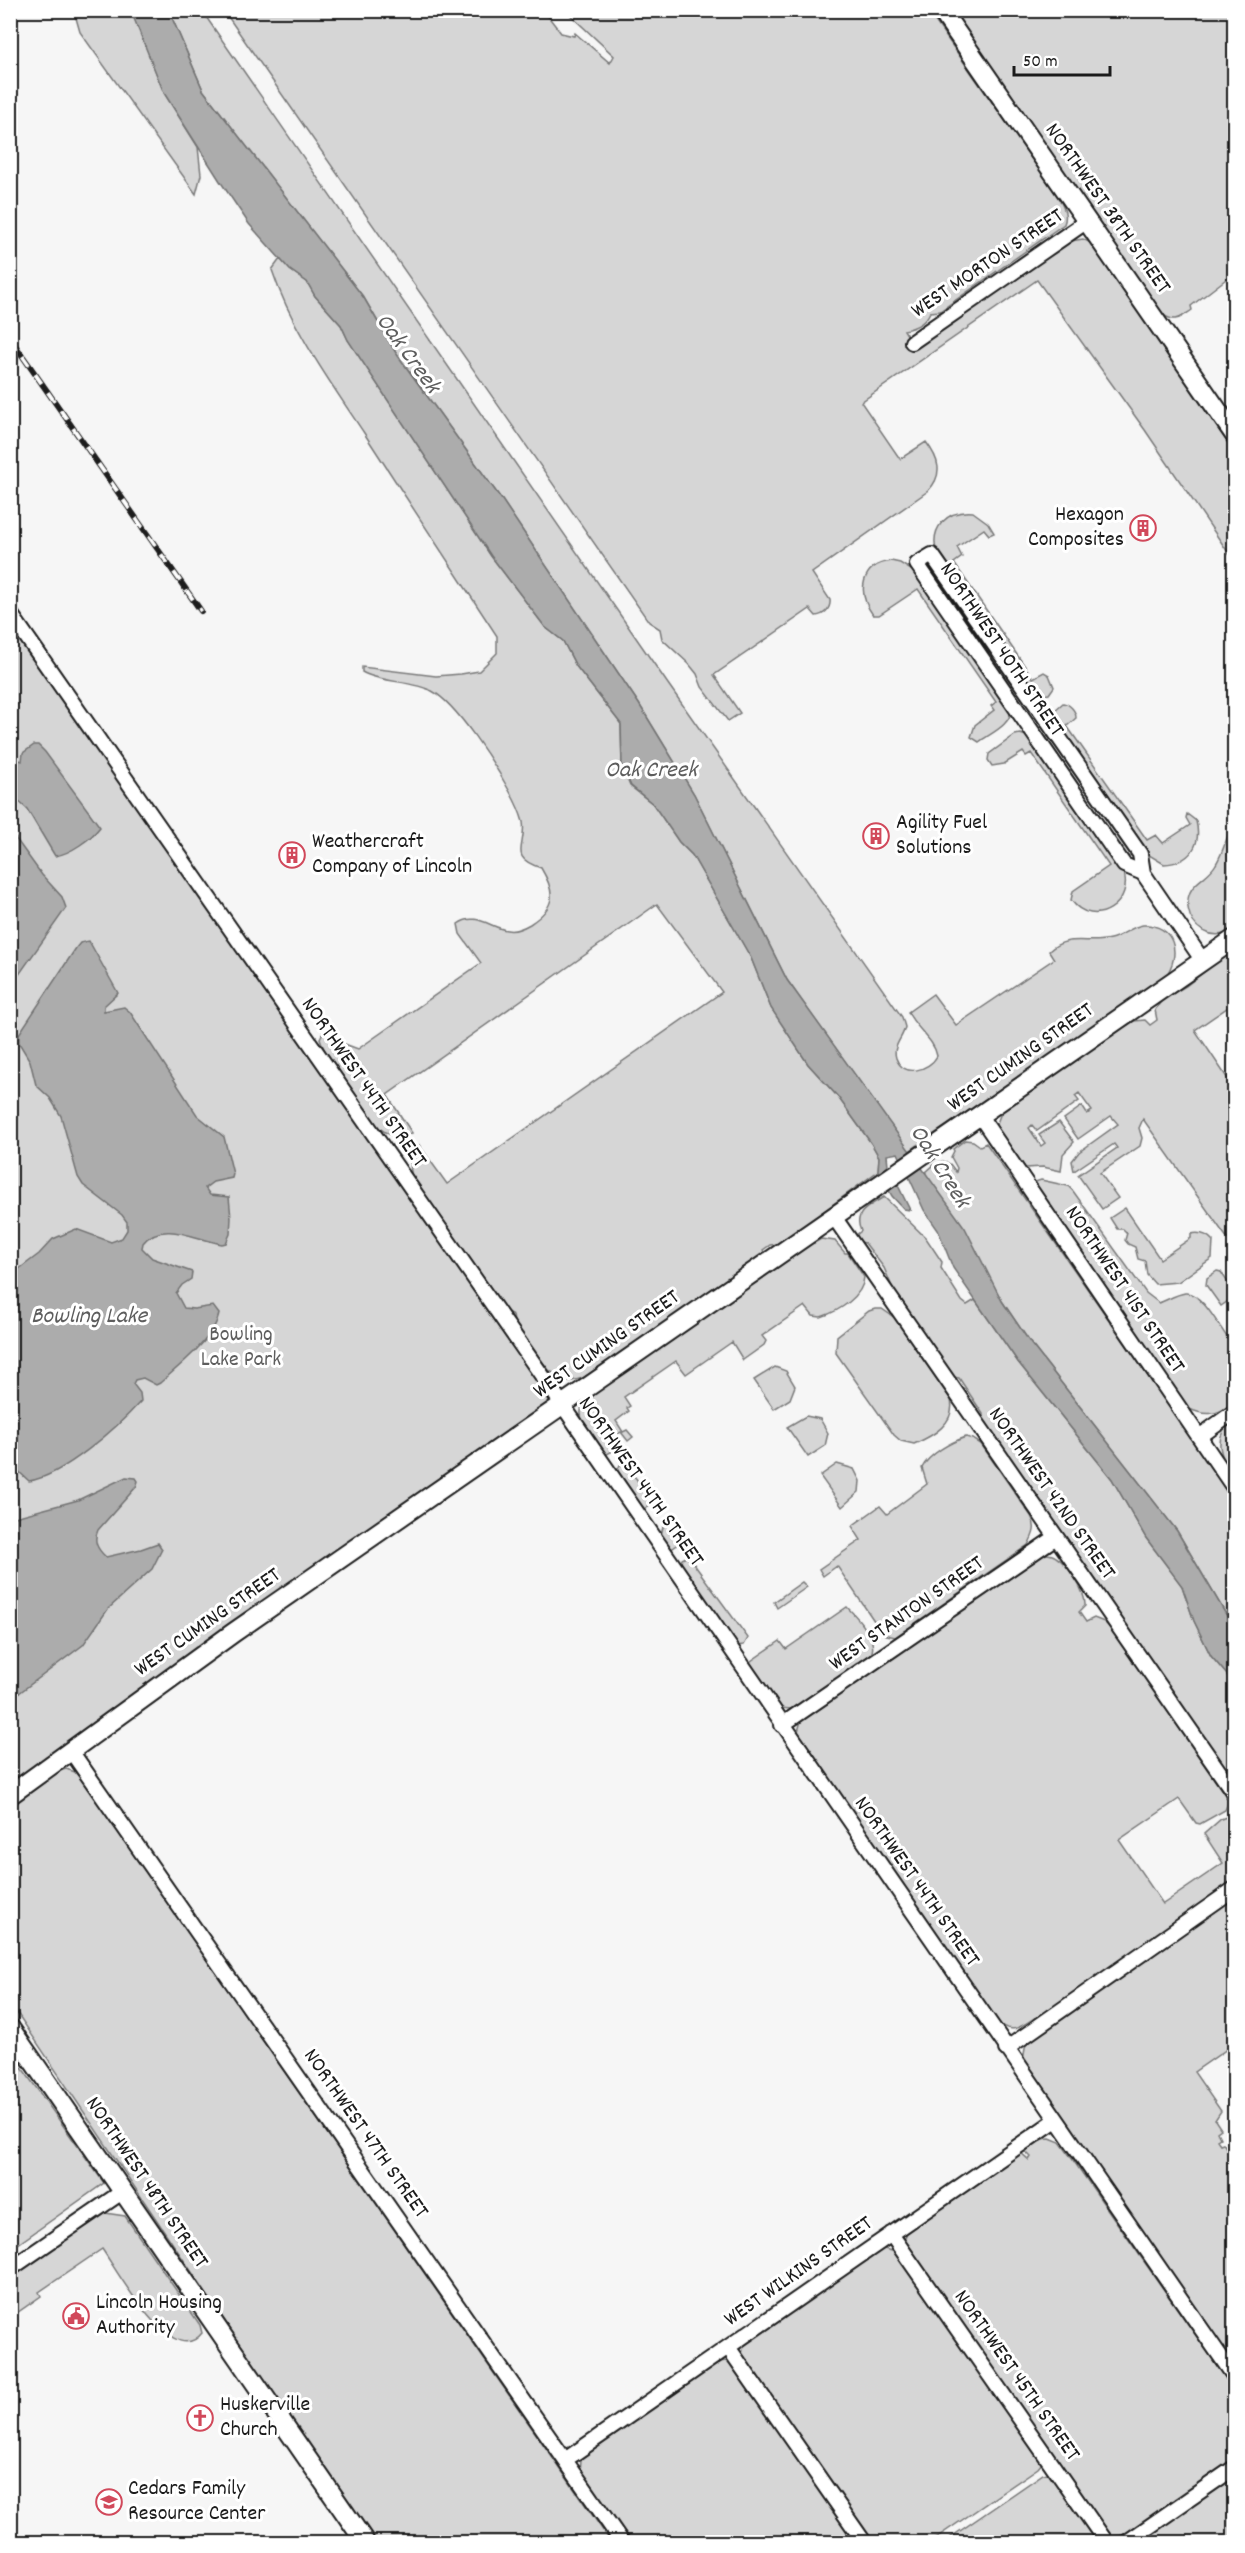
<svg xmlns="http://www.w3.org/2000/svg" width="1245" height="2553" font-family="Dekko,sans-serif">
<style>
.green{fill:#d6d6d6;stroke:#797979;stroke-width:1.5}
.water{fill:#acacac;stroke:#727272;stroke-width:1.5}
.lines{fill:none;stroke-linecap:round;stroke-linejoin:round}
.street-casing{stroke:#1c1c1c;stroke-width:18}
.secondary-casing{stroke:#1c1c1c;stroke-width:22}
.street{stroke:#fff;stroke-width:14}
.secondary{stroke:#fff;stroke-width:18}
.rail-casing{stroke:#1c1c1c;stroke-width:6}
.rail{stroke:#fff;stroke-width:4;stroke-dasharray:11;stroke-linecap:butt}
.labels{text-anchor:middle;dominant-baseline:central;stroke-width:6;stroke-linejoin:round;paint-order:stroke}
.street-label{font-size:22px;fill:#1c1c1c;stroke:#fff}
.poi-label{font-size:22px;fill:#1c1c1c;stroke:#fff;text-anchor:start}
.park-label{font-size:22px;fill:#5d5d5d;stroke:#fff}
.water-label{font-size:24px;font-style:italic;fill:#5d5d5d;stroke:#fff}
</style>
<rect width="100%" height="100%" fill="#f6f6f6"/>
<filter id="ink" filterUnits="userSpaceOnUse"><feTurbulence type="fractalNoise" baseFrequency=".0167" numOctaves="2"/><feDisplacementMap in="SourceGraphic" scale="12" xChannelSelector="R" yChannelSelector="G"/><feConvolveMatrix kernelMatrix="1 2 1 2 8 2 1 2 1" color-interpolation-filters="sRGB"/></filter>
<g filter="url(#ink)">
<path class="green" d="M74,11H132L164,93L198,147L201,175L196,194L80,32Z
M169,11H202L668,684L902,1017L905,1027C903,1038 892,1046 896,1058C903,1078 929,1071 937,1056C934,1039 915,1028 908,1012L933,994L956,1025L1054,959L1049,951C1068,933 1087,945 1110,939C1121,937 1132,926 1143,925C1175,924 1182,955 1165,977L909,1151L787,980L694,794L639,704L502,500L396,353L364,298L203,90Z
M224,11H544L561,33L574,36L575,33L610,63L614,56L566,11H928L1059,198C1063,207 1068,214 1064,224L940,311L930,312C925,324 915,328 904,330L914,346L918,345L1071,241L1083,239L1091,243L1234,452V561L1145,430L1037,280L861,402L900,459L926,442C939,459 944,474 928,491L812,573L830,600C831,609 824,615 816,616L810,609L714,675L740,713L728,721L702,687L697,674L689,664L662,639L660,629L649,622Z
M949,11H1234V273L1191,306L1192,310C1180,318 1176,323 1163,315Z
M280,259L290,270L307,282L315,296L341,325L348,340L491,556L545,627L563,641L576,666L621,724L622,767L630,786L653,804L679,842L692,855L751,958L771,1008L808,1064L838,1097L871,1143L879,1157L878,1171L779,1244L770,1245L763,1250L765,1254L583,1378L572,1381L564,1380L549,1370L515,1329L513,1315L503,1310L414,1183C409,1169 408,1157 419,1145L447,1184L722,992L657,904L387,1095L412,1133C402,1137 394,1137 385,1132C365,1120 326,1060 320,1038L325,1029L329,1028L342,1043L358,1049L481,963L460,934L458,924C475,911 491,928 507,930C515,932 523,928 530,924C556,907 556,893 541,868C507,857 527,847 523,822C520,811 515,801 510,792C496,766 457,704 432,691C413,681 378,682 362,672V667L436,676L461,674L479,671L497,653V636C453,569 408,501 364,433C330,382 291,328 272,270Z
M973,512L988,523L994,533L989,535L984,529L957,547L962,557L954,563L1033,678L1044,672L1049,675L1054,687L1049,694L1043,695L1034,693L937,554C929,528 946,510 973,512Z
M891,561L900,563L916,573L1011,708C1012,725 991,733 979,742L971,737L975,725L994,710L991,706L996,702L918,589L879,615H873C857,593 860,565 891,561Z
M935,566L1021,690L1013,696L927,572Z
M10,613L562,1405L10,1795Z
M1063,703C1070,704 1076,711 1076,718L1067,726L1147,840L1156,835L1163,843L1190,825L1186,818L1187,814L1196,821C1202,845 1190,863 1164,864L1144,852L1055,723L1054,711Z
M1020,734L1030,737L1122,867C1138,903 1093,931 1071,900L1073,891L1109,866L1031,753L1026,756L1023,752L1004,764L992,766L988,760L989,754L1015,735Z
M1051,734L1134,853L1126,858L1043,740Z
M1234,821L1233,926L1234,929C1225,935 1214,937 1203,931C1187,922 1182,897 1196,884C1203,877 1211,873 1216,864C1224,851 1227,835 1234,821Z
M1234,949V1003L1195,1030L1234,1088V1241L1228,1239L1222,1231L1143,1119L1139,1128L1142,1138L1140,1146L1100,1173L1118,1198L1102,1209L1078,1175L1117,1148L1114,1144L1074,1171L1072,1161L1079,1152L1118,1124L1111,1116L1078,1139L1064,1119L1082,1106L1087,1114L1092,1111L1079,1093L1075,1096L1079,1101L1037,1131L1032,1125L1029,1128L1041,1146L1045,1143L1039,1135L1059,1122L1074,1142L1063,1154L1061,1171L1043,1167L1025,1168L996,1126L1002,1110L1088,1049L1134,1021L1145,1020L1150,1025L1157,1020L1155,1010L1162,1000L1186,986Z
M965,1140L973,1141L980,1146L986,1143L1234,1500V1628L1177,1531L1031,1344L1002,1301L925,1173L935,1164L943,1161L950,1164L956,1172L957,1168L951,1157L954,1151L953,1149Z
M1041,1180L1068,1186L1073,1191L1146,1293L1159,1303C1167,1300 1177,1294 1185,1293C1201,1291 1220,1328 1229,1340L1234,1343V1403C1217,1415 1207,1417 1187,1408L1034,1187L1035,1182Z
M884,1197L926,1238L942,1262L941,1268L962,1301L967,1305L975,1300L1018,1362L1112,1479L1146,1538L1182,1586L1194,1621L1211,1656L1234,1683V1784L983,1422V1414L959,1378L953,1377L896,1296L884,1268L865,1243L860,1242L855,1236L861,1231C852,1212 871,1205 884,1197Z
M1125,1208L1160,1259L1191,1238V1234C1200,1232 1207,1234 1213,1241L1212,1258L1178,1282L1155,1284L1147,1275L1145,1261L1138,1259L1135,1247L1128,1244L1125,1240L1127,1233L1123,1229H1117L1110,1218Z
M821,1239L835,1241L845,1253H848L864,1277C863,1297 839,1311 821,1317L813,1316L805,1306L762,1336L766,1341L764,1345L743,1360L732,1342L686,1374L676,1361L624,1397L630,1406L627,1408L629,1411L616,1421L623,1432L627,1430L633,1437L628,1441L621,1432L609,1440L615,1450L607,1454L602,1453C590,1435 574,1420 584,1399L812,1241L814,1243Z
M1217,1271L1221,1272L1231,1287L1229,1289L1234,1297L1221,1306L1206,1285L1207,1278Z
M875,1309H882L895,1318L951,1400C956,1423 933,1436 914,1444L901,1441L894,1435L836,1353L837,1336L869,1311Z
M775,1367L786,1371L795,1386L790,1399L774,1409L754,1380Z
M806,1416L820,1419L828,1433L825,1446L808,1457L787,1427Z
M1234,1418V1477C1220,1457 1211,1437 1234,1418Z
M966,1437L973,1439L981,1444L1031,1516C1037,1527 1034,1534 1028,1545L895,1637L883,1634L837,1566L823,1576L819,1569L861,1540L852,1526L880,1506L887,1514L927,1484L922,1468C929,1454 951,1442 966,1437Z
M625,1464L654,1502L641,1511L616,1473L620,1465Z
M837,1464L854,1469L860,1481L859,1492L842,1507L820,1476Z
M668,1523L680,1543L670,1550L661,1535L663,1527Z
M1042,1554C1047,1554 1051,1553 1056,1557C1068,1564 1086,1592 1085,1606L1079,1612L1086,1622L1094,1618L1104,1622L1112,1630L1229,1801L1225,1810L1200,1824L1196,1823L1179,1799L1119,1840L1163,1904L1223,1863L1204,1834L1221,1819L1234,1814V1882L1038,2019L1036,2017C1020,2028 1010,2036 994,2019L797,1735L802,1717Z
M688,1556L748,1638L744,1645L736,1646L680,1565L682,1559Z
M802,1582L807,1587L777,1608L774,1602Z
M847,1607C857,1617 879,1640 871,1654L798,1706L791,1709L780,1708L749,1665L751,1661L780,1641L786,1649Z
M66,1769L75,1772L82,1780L611,2542H374L11,2004V1806L56,1772Z
M1234,1889V2044L1194,2072L1221,2111L1215,2120L1221,2129L1217,2132L1220,2138L1217,2140L1220,2144L1223,2143L1234,2160V2367L1023,2060L1026,2043Z
M10,2051L104,2183L11,2249H10Z
M1050,2138L1060,2142L1066,2150L1234,2390V2459L1123,2535L1110,2537L905,2246L904,2240L908,2230L1020,2152L1029,2160L1031,2157L1026,2152C1031,2141 1040,2139 1050,2138Z
M105,2213L125,2216L200,2325L202,2333C172,2372 117,2270 102,2249L39,2292L41,2296L11,2317V2278Z
M880,2248L896,2252L1043,2462L1038,2468L930,2542H868L741,2357L745,2343Z
M727,2361L733,2366L857,2542H627L580,2474L581,2459L587,2452L718,2362Z
M1048,2473L1054,2476L1099,2542H944L1043,2474Z
M1234,2474V2542H1136Z"/>
<path class="water" d="M131,11H169L203,90L364,298L396,353L502,500L639,704L694,794L787,980L965,1228L1002,1301L1031,1344L1177,1531L1234,1628V1683L1211,1656L1194,1621L1182,1586L1146,1538L1112,1479L1018,1362L953,1268L938,1230L924,1210L898,1153L887,1155L888,1165L910,1210L904,1209L892,1196L878,1171L879,1157L871,1143L838,1097L808,1064L771,1008L751,958L692,855L679,842L653,804L631,786L622,767L621,724L576,666L563,641L545,627L491,556L348,340L341,325L315,296L307,282L290,270L249,224L220,181L164,93Z
M34,745H38L45,752L100,827C91,839 70,854 55,856L52,851L27,809L15,798L11,799V757L22,761L23,753Z
M11,832L42,875L62,897L66,908L11,986Z
M89,941L118,993L104,1006V1011L124,1007L130,1012L197,1115L224,1137L233,1174L232,1178L213,1182L205,1188L210,1195L229,1197L231,1218L230,1234L226,1243L222,1244C197,1240 162,1219 143,1243L142,1248L152,1258L192,1272L191,1279L182,1285L176,1293L184,1308L194,1309L213,1306L219,1314C214,1339 178,1367 160,1383L156,1385L143,1378L135,1380L133,1384L140,1393L141,1401C118,1427 63,1476 29,1481L17,1470L11,1473V1275L39,1254L53,1239L76,1229L111,1242L122,1238L127,1230V1222L122,1215L83,1185L78,1177L61,1116L50,1098L36,1085L30,1061L19,1043V1034L76,948L80,943Z
M126,1477L136,1478L138,1481L136,1487L98,1530C93,1541 97,1549 106,1557L141,1549L158,1543L162,1549L152,1569L108,1609L83,1645L11,1699V1518L78,1500Z"/>
<g class="lines">
<g class="street-casing">
<path id="street" d="M912,342L1087,221
M10,613L548,1384L1234,2376
M1143,873L1124,865L917,564L932,555L1140,854L1143,873L1203,961
M980,1116L1234,1488
M834,1217L1234,1793
M1199,1437L1234,1412
M782,1725L1056,1537
M71,1751L622,2542
M1006,2049L1234,1889
M891,2234L1106,2542
M10,2269L122,2192
M728,2347L864,2542
M565,2460L1056,2120
M1127,2542L1234,2468"/>
</g>
<g class="secondary-casing">
<path id="secondary" d="M941,10L1234,434
M10,1795L233,1633L1234,939
M10,2028L365,2542"/>
</g>
<use href="#street" class="street"/>
<use href="#secondary" class="secondary"/>
<g class="rail-casing">
<path id="rail" d="M10,338L201,611"/>
</g>
<use href="#rail" class="rail"/>
</g>
</g>
<defs>
<g id="building-ring" transform="scale(1.35)"><circle r="9.5" fill="#fff" stroke="#d1495b" stroke-width="1.5"/><path d="M-4-6H4V6H1V3H-1V6H-4ZM-2.5-4.3h1.7v1.8h-1.7ZM.8-4.3h1.7v1.8H.8ZM-2.5-1h1.7V.8h-1.7ZM.8-1h1.7V.8H.8Z" fill="#d1495b"/></g>
<g id="civic-ring" transform="scale(1.35)"><circle r="9.5" fill="#fff" stroke="#d1495b" stroke-width="1.5"/><path d="M-.6-6.5H3V-4.5H.6V-3L4-1V1h2V6H-6V1h2V-1L-.6-3ZM-1.2 2.5V6h2.4V2.5Z" fill="#d1495b"/></g>
<g id="church-ring" transform="scale(1.35)"><circle r="9.5" fill="#fff" stroke="#d1495b" stroke-width="1.5"/><path d="M-1.2-6h2.4v3.5h3.3v2.4h-3.3V6h-2.4V-.1h-3.3v-2.4h3.3Z" fill="#d1495b"/></g>
<g id="school-ring" transform="scale(1.35)"><circle r="9.5" fill="#fff" stroke="#d1495b" stroke-width="1.5"/><path d="M0-5L7-2L0 1L-7-2ZM-4 1L0 2.5L4 1V4Q0 6-4 4Z" fill="#d1495b"/></g>
</defs>
<g fill-rule="evenodd">
<use href="#building-ring" x="1143" y="528"/>
<use href="#building-ring" x="876" y="836"/>
<use href="#building-ring" x="292" y="855"/>
<use href="#civic-ring" x="76" y="2316"/>
<use href="#church-ring" x="200" y="2418"/>
<use href="#school-ring" x="109" y="2502"/>
</g>
<g class="labels">
<g class="street-label">
<text transform="translate(1107 209) rotate(55)">NORTHWEST 38TH STREET</text>
<text transform="translate(988 264) rotate(-34)">WEST MORTON STREET</text>
<text transform="translate(1001 650) rotate(56)">NORTHWEST 40TH STREET</text>
<text transform="translate(1021 1058) rotate(-35)">WEST CUMING STREET</text>
<text transform="translate(363 1083) rotate(55)">NORTHWEST 44TH STREET</text>
<text transform="translate(1124 1290) rotate(56)">NORTHWEST 41ST STREET</text>
<text transform="translate(607 1345) rotate(-35)">WEST CUMING STREET</text>
<text transform="translate(640 1482) rotate(55)">NORTHWEST 44TH STREET</text>
<text transform="translate(1051 1494) rotate(55)">NORTHWEST 42ND STREET</text>
<text transform="translate(907 1614) rotate(-35)">WEST STANTON STREET</text>
<text transform="translate(208 1623) rotate(-35)">WEST CUMING STREET</text>
<text transform="translate(916 1882) rotate(55)">NORTHWEST 44TH STREET</text>
<text transform="translate(365 2134) rotate(55)">NORTHWEST 47TH STREET</text>
<text transform="translate(146 2183) rotate(56)">NORTHWEST 48TH STREET</text>
<text transform="translate(799 2272) rotate(-35)">WEST WILKINS STREET</text>
<text transform="translate(1016 2376) rotate(55)">NORTHWEST 45TH STREET</text>
</g>
<g class="poi-label">
<text x="1124" y="515" text-anchor="end">Hexagon<tspan x="1124" dy="25">Composites</tspan></text>
<text x="896" y="823">Agility Fuel<tspan x="896" dy="25">Solutions</tspan></text>
<text x="312" y="842">Weathercraft<tspan x="312" dy="25">Company of Lincoln</tspan></text>
<text x="96" y="2303">Lincoln Housing<tspan x="96" dy="25">Authority</tspan></text>
<text x="220" y="2405">Huskerville<tspan x="220" dy="25">Church</tspan></text>
<text x="128" y="2489">Cedars Family<tspan x="128" dy="25">Resource Center</tspan></text>
</g>
<g class="park-label">
<text x="241" y="1335">Bowling<tspan x="241" dy="25">Lake Park</tspan></text>
</g>
<g class="water-label">
<text transform="translate(407 354) rotate(54)">Oak Creek</text>
<text x="651" y="771">Oak Creek</text>
<text transform="translate(939 1167) rotate(58)">Oak Creek</text>
<text x="89" y="1317">Bowling Lake</text>
</g>
</g>
<rect width="1245" height="2553" fill="none" stroke="#fff" stroke-width="36"/>
<rect x="18" y="18" width="1209" height="2517" fill="none" stroke="#1c1c1c" stroke-width="2" filter="url(#ink)"/>
<path d="M1014 66v9h96v-9" fill="none" stroke="#1c1c1c" stroke-width="3"/>
<text x="1023" y="66" font-size="18" fill="#1c1c1c" stroke="#ffffff" stroke-width="4.5" paint-order="stroke">50 m</text>
</svg>
